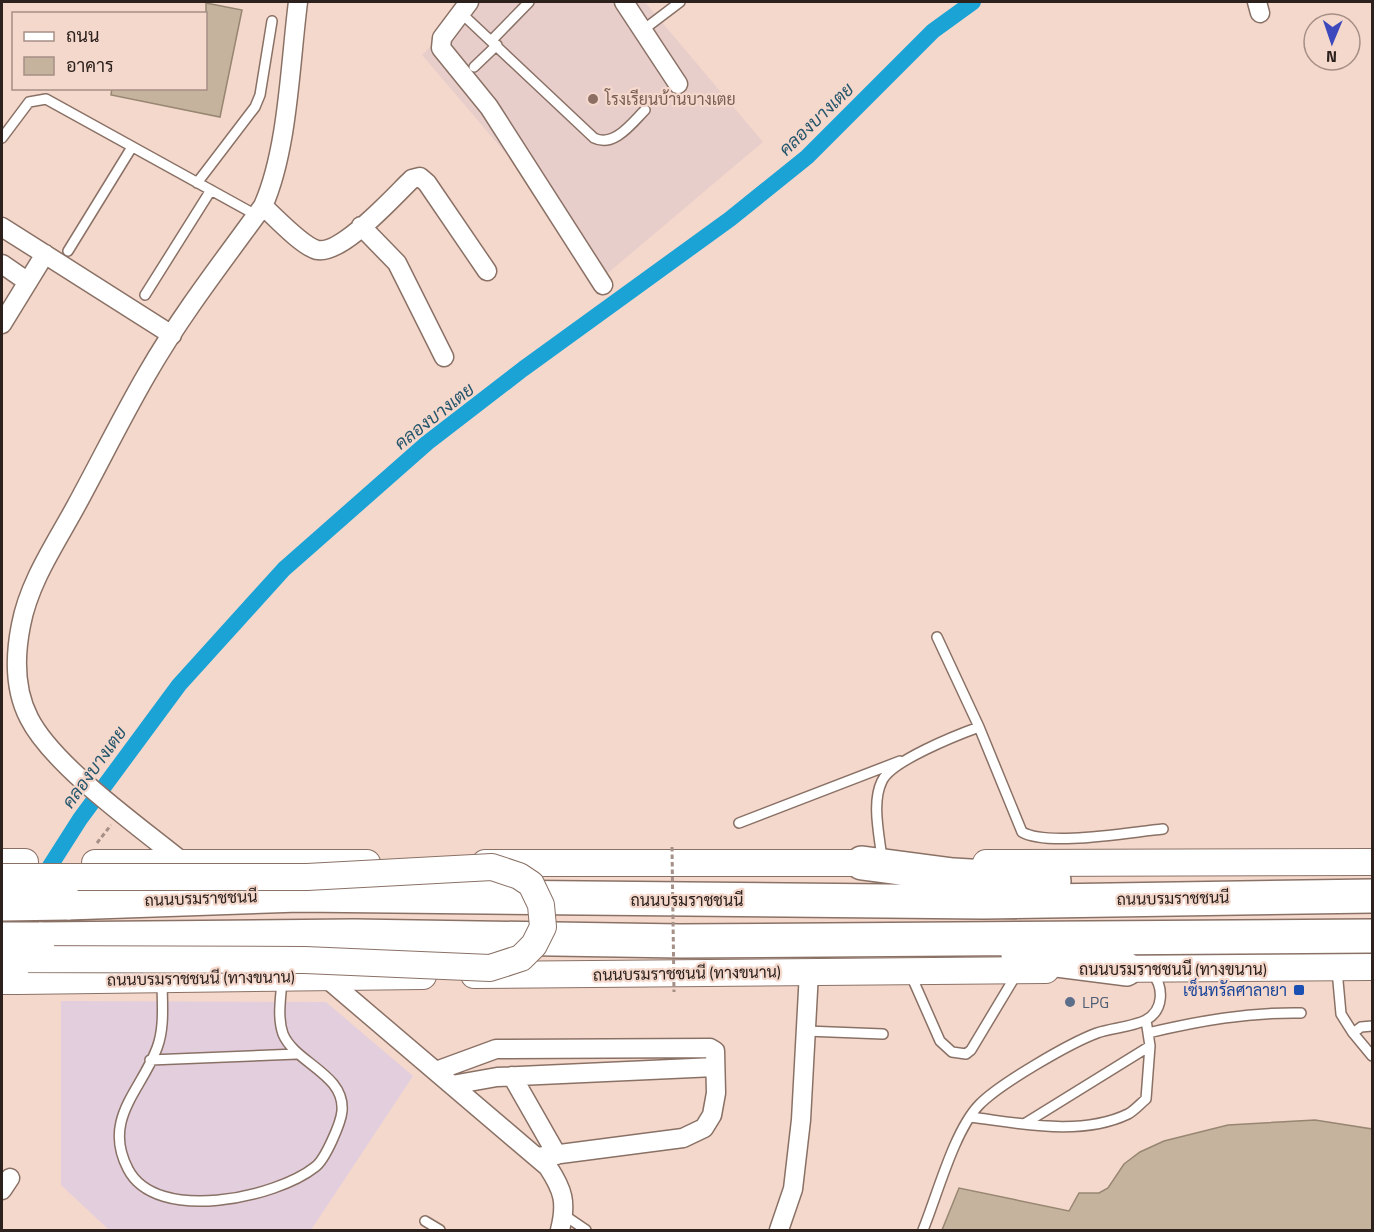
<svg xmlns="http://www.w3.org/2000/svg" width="1374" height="1232" font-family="'Titillium Web',Sarabun,sans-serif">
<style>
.industrial{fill:#e3cedd}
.education{fill:#e8ceca}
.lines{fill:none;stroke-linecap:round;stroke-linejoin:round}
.canal{stroke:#1ba3d6;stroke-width:16}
.building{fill:#c5b39e;stroke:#978671;stroke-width:1.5}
.lane-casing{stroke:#8a7166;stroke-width:12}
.street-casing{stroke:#8a7166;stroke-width:21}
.secondary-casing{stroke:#8a7166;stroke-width:28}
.highway-casing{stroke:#8a7166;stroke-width:36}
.path{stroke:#a58f87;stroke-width:3;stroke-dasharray:4.5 3;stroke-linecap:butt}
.lane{stroke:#fff;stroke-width:9}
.street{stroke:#fff;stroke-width:18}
.secondary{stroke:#fff;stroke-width:26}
.highway{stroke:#fff;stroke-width:33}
.secondary-bridge-casing{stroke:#8a7166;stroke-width:28;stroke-linecap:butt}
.highway-bridge-casing{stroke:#8a7166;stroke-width:36;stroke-linecap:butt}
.path-bridge{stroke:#a58f87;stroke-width:3;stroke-dasharray:4.5 3;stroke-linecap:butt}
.secondary-bridge{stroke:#fff;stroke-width:26}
.highway-bridge{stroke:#fff;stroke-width:33}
.education-dot{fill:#8d6e63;stroke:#f5d8cc;stroke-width:2}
.transit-dot{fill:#1a4fb4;stroke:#f5d8cc;stroke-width:2}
.service-dot{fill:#5c6f8a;stroke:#f5d8cc;stroke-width:2}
.labels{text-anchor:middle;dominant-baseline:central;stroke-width:4.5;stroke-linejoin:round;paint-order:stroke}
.education-label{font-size:16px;fill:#785e54;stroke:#f5d8cc;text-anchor:start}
.street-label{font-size:16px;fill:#2c211d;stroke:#f5d8cc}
.transit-label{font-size:16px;fill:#164399;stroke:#f5d8cc;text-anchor:end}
.service-label{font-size:16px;fill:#4e5e75;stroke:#f5d8cc;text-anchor:start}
.water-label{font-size:18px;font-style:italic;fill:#25566c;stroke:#f5d8cc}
</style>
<rect width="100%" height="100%" fill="#f5d8cc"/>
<path class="industrial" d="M61,1001L326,1002L413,1076L311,1230H109L61,1185Z"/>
<path class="education" d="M474,2H645L763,142L608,273L422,55Z"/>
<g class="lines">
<path class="canal" d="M3,940L80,819L179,685L284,569L427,443L523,369L730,219L807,157L933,31L973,2"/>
</g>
<path class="building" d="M206,3L242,10L220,117L111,95L112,88H206Z
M1315,1120L1372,1129V1230H942L959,1188L1069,1211L1079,1193H1099L1108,1188L1124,1164L1140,1152L1164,1141L1228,1125Z"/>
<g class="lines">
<g class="lane-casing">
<path id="lane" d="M460,12L594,138C614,148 632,123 645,110
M643,30L680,2
M492,40L529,2
M474,67L497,45
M2,138L29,102L46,99L256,215
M197,183L255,107L260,95L272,21
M68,251L132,147
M145,295L211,190
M979,727L1022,832C1048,847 1130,832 1163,829
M739,823L900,761
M882,860C880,837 871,803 882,781C891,761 957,735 979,727L937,637
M1337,970L1341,1014L1353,1033
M910,973L940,1041L952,1052L966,1054L971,1050L1016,975
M162,980C162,1002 165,1027 157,1048C141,1091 102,1119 128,1169C156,1224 276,1198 315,1167C325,1160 341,1123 342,1111C345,1074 295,1063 283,1034C277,1017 281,997 282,980
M1372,1026L1361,1027L1353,1033L1372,1056
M806,1031L883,1034
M1148,1033C1199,1021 1248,1012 1301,1013
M150,1060L297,1054
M970,1117C1019,1123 1080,1137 1128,1114C1134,1111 1140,1104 1146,1099L1150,1046L1146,1020
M1024,1124L1150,1046
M564,1215L586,1230
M425,1221L440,1230
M923,1230C937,1196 954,1131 979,1105C999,1084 1070,1043 1097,1033C1112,1028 1132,1027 1146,1020C1164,1010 1164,987 1152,973"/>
</g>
<g class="street-casing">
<path id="street" d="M469,2L442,38L441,48L489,107L603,285
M624,2L678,84
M1257,2L1260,13
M263,206C275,217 302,246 317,250C342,255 394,196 412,179L420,177L427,183L487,271
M361,226L397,263L444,357
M2,227L172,335
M2,264L28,282
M2,324L45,254
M184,863C140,827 53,766 29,718C14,689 15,655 21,625C29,582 56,543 76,506C100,462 122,417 147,374C181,315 223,261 263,206C288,150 290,64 298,2
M325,977L548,1167C563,1190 567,1202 560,1230
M436,1071L496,1049L710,1048L715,1051L716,1093L712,1115L704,1128L683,1138L537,1157
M512,1076L557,1155
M452,1085L497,1077L715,1067
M2,1190L10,1178
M779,1230L793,1189L801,1120L809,972"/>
</g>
<g class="secondary-casing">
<path id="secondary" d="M2,862H25
M95,863H367
M485,863H880
M986,863L1372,862
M1107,969L1372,967
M474,975L1046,970
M18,981L423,976"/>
</g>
<g class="highway-casing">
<path id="highway" d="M862,863L953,875L1054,881
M67,903L299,895L983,902L1372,896
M39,939L354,936L680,941L1372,936
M1018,955L1126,969"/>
</g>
<path class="path" d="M97,843L111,825"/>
<use href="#lane" class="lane"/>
<use href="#street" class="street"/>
<use href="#secondary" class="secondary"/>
<use href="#highway" class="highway"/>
<g class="secondary-bridge-casing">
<path id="secondary-bridge" d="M2,877H307L492,867L519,876L531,884L541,905L543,927L534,945L521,958L490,968L305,960L2,959
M2,981H18"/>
</g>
<g class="highway-bridge-casing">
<path id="highway-bridge" d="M2,904L67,903
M2,939H39"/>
</g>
<path class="path-bridge" d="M672,847L674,992"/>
<use href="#secondary-bridge" class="secondary-bridge"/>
<use href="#highway-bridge" class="highway-bridge"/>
</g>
<circle class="education-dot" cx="593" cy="99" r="6"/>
<rect class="transit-dot" x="1293" y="984" width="12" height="12" rx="3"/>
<circle class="service-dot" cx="1070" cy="1002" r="6"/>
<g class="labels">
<g class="education-label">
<text x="605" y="99">โรงเรียนบ้านบางเตย</text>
</g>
<g class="street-label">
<text transform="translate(201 898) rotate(-2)">ถนนบรมราชชนนี</text>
<text transform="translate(1173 898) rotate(-1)">ถนนบรมราชชนนี</text>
<text x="687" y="900">ถนนบรมราชชนนี</text>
<text x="1173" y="969">ถนนบรมราชชนนี (ทางขนาน)</text>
<text transform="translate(687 973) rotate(-1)">ถนนบรมราชชนนี (ทางขนาน)</text>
<text transform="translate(201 978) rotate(-1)">ถนนบรมราชชนนี (ทางขนาน)</text>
</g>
<g class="transit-label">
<text x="1287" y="990">เซ็นทรัลศาลายา</text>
</g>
<g class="service-label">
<text x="1082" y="1002">LPG</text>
</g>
<g class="water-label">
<text transform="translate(816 119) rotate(-44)">คลองบางเตย</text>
<text transform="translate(434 416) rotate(-38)">คลองบางเตย</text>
<text transform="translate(94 767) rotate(-54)">คลองบางเตย</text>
</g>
</g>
<rect width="1374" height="1232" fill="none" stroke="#2c211d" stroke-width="6"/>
<rect x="12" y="12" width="195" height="78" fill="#f5d8cc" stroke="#a58f86" stroke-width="1.5"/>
<rect x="24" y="32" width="30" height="9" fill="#ffffff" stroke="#a58f86" stroke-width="1.5"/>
<text x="66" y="42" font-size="18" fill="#2c211d">ถนน</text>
<rect x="24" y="57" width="30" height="18" fill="#c5b39e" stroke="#a58f86" stroke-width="1.5"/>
<text x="66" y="72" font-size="18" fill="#2c211d">อาคาร</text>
<g transform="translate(1332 42) rotate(182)"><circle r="28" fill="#f5d8cc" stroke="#a58f86" stroke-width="1.5"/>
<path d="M0-4.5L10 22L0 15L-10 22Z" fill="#3c48bb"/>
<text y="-9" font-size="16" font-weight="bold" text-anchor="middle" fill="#2c211d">N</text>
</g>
</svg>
